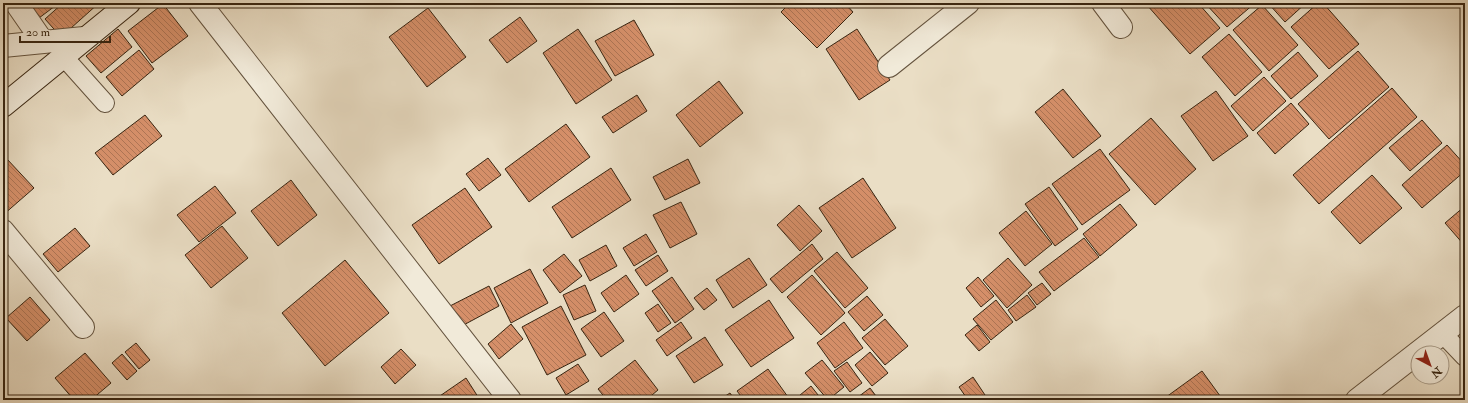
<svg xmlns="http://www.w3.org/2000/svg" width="1468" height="403" font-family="'IM FELL Double Pica',serif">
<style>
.building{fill:url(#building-back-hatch);stroke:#382511}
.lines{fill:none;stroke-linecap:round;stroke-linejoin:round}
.lane-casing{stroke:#64533e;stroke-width:20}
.street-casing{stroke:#64533e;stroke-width:24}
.secondary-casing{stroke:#382511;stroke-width:24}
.lane{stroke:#f1ead9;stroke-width:18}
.street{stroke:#f1ead9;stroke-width:22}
.secondary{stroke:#f1ead9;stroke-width:22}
</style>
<defs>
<pattern id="building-back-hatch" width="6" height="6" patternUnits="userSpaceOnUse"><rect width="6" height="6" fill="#d58f69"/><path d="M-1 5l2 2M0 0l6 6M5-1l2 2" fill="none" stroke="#ae7555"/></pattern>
</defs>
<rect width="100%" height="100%" fill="#eadec5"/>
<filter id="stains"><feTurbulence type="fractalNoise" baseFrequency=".005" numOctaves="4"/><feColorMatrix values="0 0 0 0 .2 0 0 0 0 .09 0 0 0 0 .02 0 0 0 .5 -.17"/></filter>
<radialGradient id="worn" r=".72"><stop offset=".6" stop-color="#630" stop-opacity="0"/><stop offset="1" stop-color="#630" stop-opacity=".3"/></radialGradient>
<path class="building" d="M27,3H59L39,18Z
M63,3H99L61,37L45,19Z
M790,3H845L853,12L817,48L781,12Z
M1150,3H1198L1220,28L1190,54L1147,5Z
M1205,3H1255L1227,27Z
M1268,3H1306L1285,22Z
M1318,3H1323L1359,44L1329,69L1291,27Z
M163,4L188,36L152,63L128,31Z
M1262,5L1298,45L1269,71L1233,30Z
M428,8L466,57L427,87L389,37Z
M520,17L537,41L507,63L489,40Z
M634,20L654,55L615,76L595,41Z
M118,29L132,47L101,73L86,56Z
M578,29L612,80L576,104L543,53Z
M857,29L890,80L859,100L826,49Z
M1229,34L1262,72L1235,96L1202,57Z
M139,50L154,69L122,96L106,77Z
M1358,51L1389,87L1329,139L1298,104Z
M1298,52L1318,76L1291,99L1271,76Z
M1264,77L1286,101L1253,131L1231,106Z
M719,81L743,113L700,147L676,115Z
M1392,88L1417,117L1319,204L1293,175Z
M1063,89L1101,136L1073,158L1035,112Z
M1216,91L1248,136L1213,161L1181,116Z
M637,95L647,111L613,133L602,117Z
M1291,103L1309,124L1275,154L1257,133Z
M145,115L162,136L113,175L95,153Z
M1151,118L1196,169L1155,205L1109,154Z
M1422,120L1442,143L1410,171L1389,148Z
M566,124L590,157L529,202L505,169Z
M1447,145L1465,165V171L1422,208L1402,185Z
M1100,149L1130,190L1082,225L1052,184Z
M488,158L501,175L479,191L466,174Z
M7,159L34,188L3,215V163Z
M688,159L700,183L665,200L653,177Z
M611,168L631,200L572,238L552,207Z
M1372,175L1402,208L1360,244L1331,212Z
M863,178L896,228L852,258L819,208Z
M291,180L317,215L278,246L251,211Z
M215,186L236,213L199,242L177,215Z
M1049,187L1078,229L1055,246L1025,204Z
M465,188L492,227L439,264L412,225Z
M681,202L697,234L670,248L653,215Z
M1120,204L1137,225L1100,256L1083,234Z
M799,205L822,231L800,251L777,225Z
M1465,206V246L1445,223Z
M1026,211L1052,244L1025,266L999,233Z
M222,226L248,258L211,288L185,255Z
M75,228L90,246L58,272L43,254Z
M646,234L657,252L634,266L623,248Z
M1084,238L1099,257L1054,291L1039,272Z
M812,244L823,259L782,293L770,279Z
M606,245L617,266L590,281L579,260Z
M837,252L868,288L845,308L814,271Z
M564,254L582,276L560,293L543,270Z
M658,255L668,271L646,286L635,270Z
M749,258L767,285L733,308L716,280Z
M1008,258L1032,285L1007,308L983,280Z
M345,260L389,313L325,366L282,313Z
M530,269L548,303L511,323L494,288Z
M626,275L639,294L614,312L601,293Z
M812,275L845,313L821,335L787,297Z
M672,277L694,309L675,323L652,291Z
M978,277L994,296L981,307L966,288Z
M1042,283L1051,294L1037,305L1028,293Z
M585,285L596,311L574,320L563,295Z
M489,286L499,306L458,328L448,307Z
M707,288L717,300L704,310L694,298Z
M1027,295L1036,307L1016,321L1008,310Z
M867,296L883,315L864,331L848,312Z
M30,297L50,320L27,341L6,318Z
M769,300L794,338L751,367L725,330Z
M996,300L1013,322L991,340L973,319Z
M658,304L671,323L658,332L645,313Z
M561,306L586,355L547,375L522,327Z
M604,312L624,341L601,357L581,329Z
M885,319L908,346L885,365L862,338Z
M681,322L692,338L667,356L656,340Z
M844,322L863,348L835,368L817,343Z
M511,324L523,339L499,359L488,344Z
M977,325L990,342L979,351L965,335Z
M705,337L723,365L694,383L676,356Z
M136,343L150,360L139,369L125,352Z
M401,349L416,365L395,384L381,367Z
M870,352L888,373L872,386L855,365Z
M85,353L111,383L91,400H74L55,378Z
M122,354L137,371L127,380L112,363Z
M635,360L658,390L646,400H607L598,389Z
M822,360L844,387L828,400L805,373Z
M847,362L862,383L850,392L834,371Z
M578,364L589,381L566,395L556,378Z
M768,369L788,397L784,400H744L737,391Z
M1202,371L1223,400H1162Z
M973,377L987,398L984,400H968L959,387Z
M466,378L480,400H434Z
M811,386L822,400H794Z
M870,388L879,400H854Z
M730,393L735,400H719Z"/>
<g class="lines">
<g class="lane-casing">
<path id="lane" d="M63,56L105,103
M1443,334L1465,357"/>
</g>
<g class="street-casing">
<path id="street" d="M16,3L43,42
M200,3L510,400
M1103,3L1121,27
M3,46L84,38
M889,66L968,3
M3,231L83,327
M1357,400L1465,316"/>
</g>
<g class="secondary-casing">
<path id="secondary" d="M3,106L129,3"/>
</g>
<use href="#lane" class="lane"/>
<use href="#street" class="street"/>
<use href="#secondary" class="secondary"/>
</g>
<rect width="1468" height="403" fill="none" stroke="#eadec5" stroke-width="16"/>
<rect x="4" y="4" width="1460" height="395" fill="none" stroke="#382511" stroke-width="2"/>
<rect x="8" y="8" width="1452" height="387" fill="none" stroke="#382511"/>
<g transform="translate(1430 365) rotate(139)"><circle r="19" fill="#f1ead9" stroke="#a79b89"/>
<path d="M0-3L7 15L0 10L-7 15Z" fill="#8f2418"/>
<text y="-6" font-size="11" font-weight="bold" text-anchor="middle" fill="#382511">N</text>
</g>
<path d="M20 36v6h90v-6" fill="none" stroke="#382511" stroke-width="2"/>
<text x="26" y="36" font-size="12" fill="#382511" stroke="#f1ead9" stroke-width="3" paint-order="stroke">20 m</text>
<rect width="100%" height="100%" filter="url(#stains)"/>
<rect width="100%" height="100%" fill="url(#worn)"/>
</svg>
